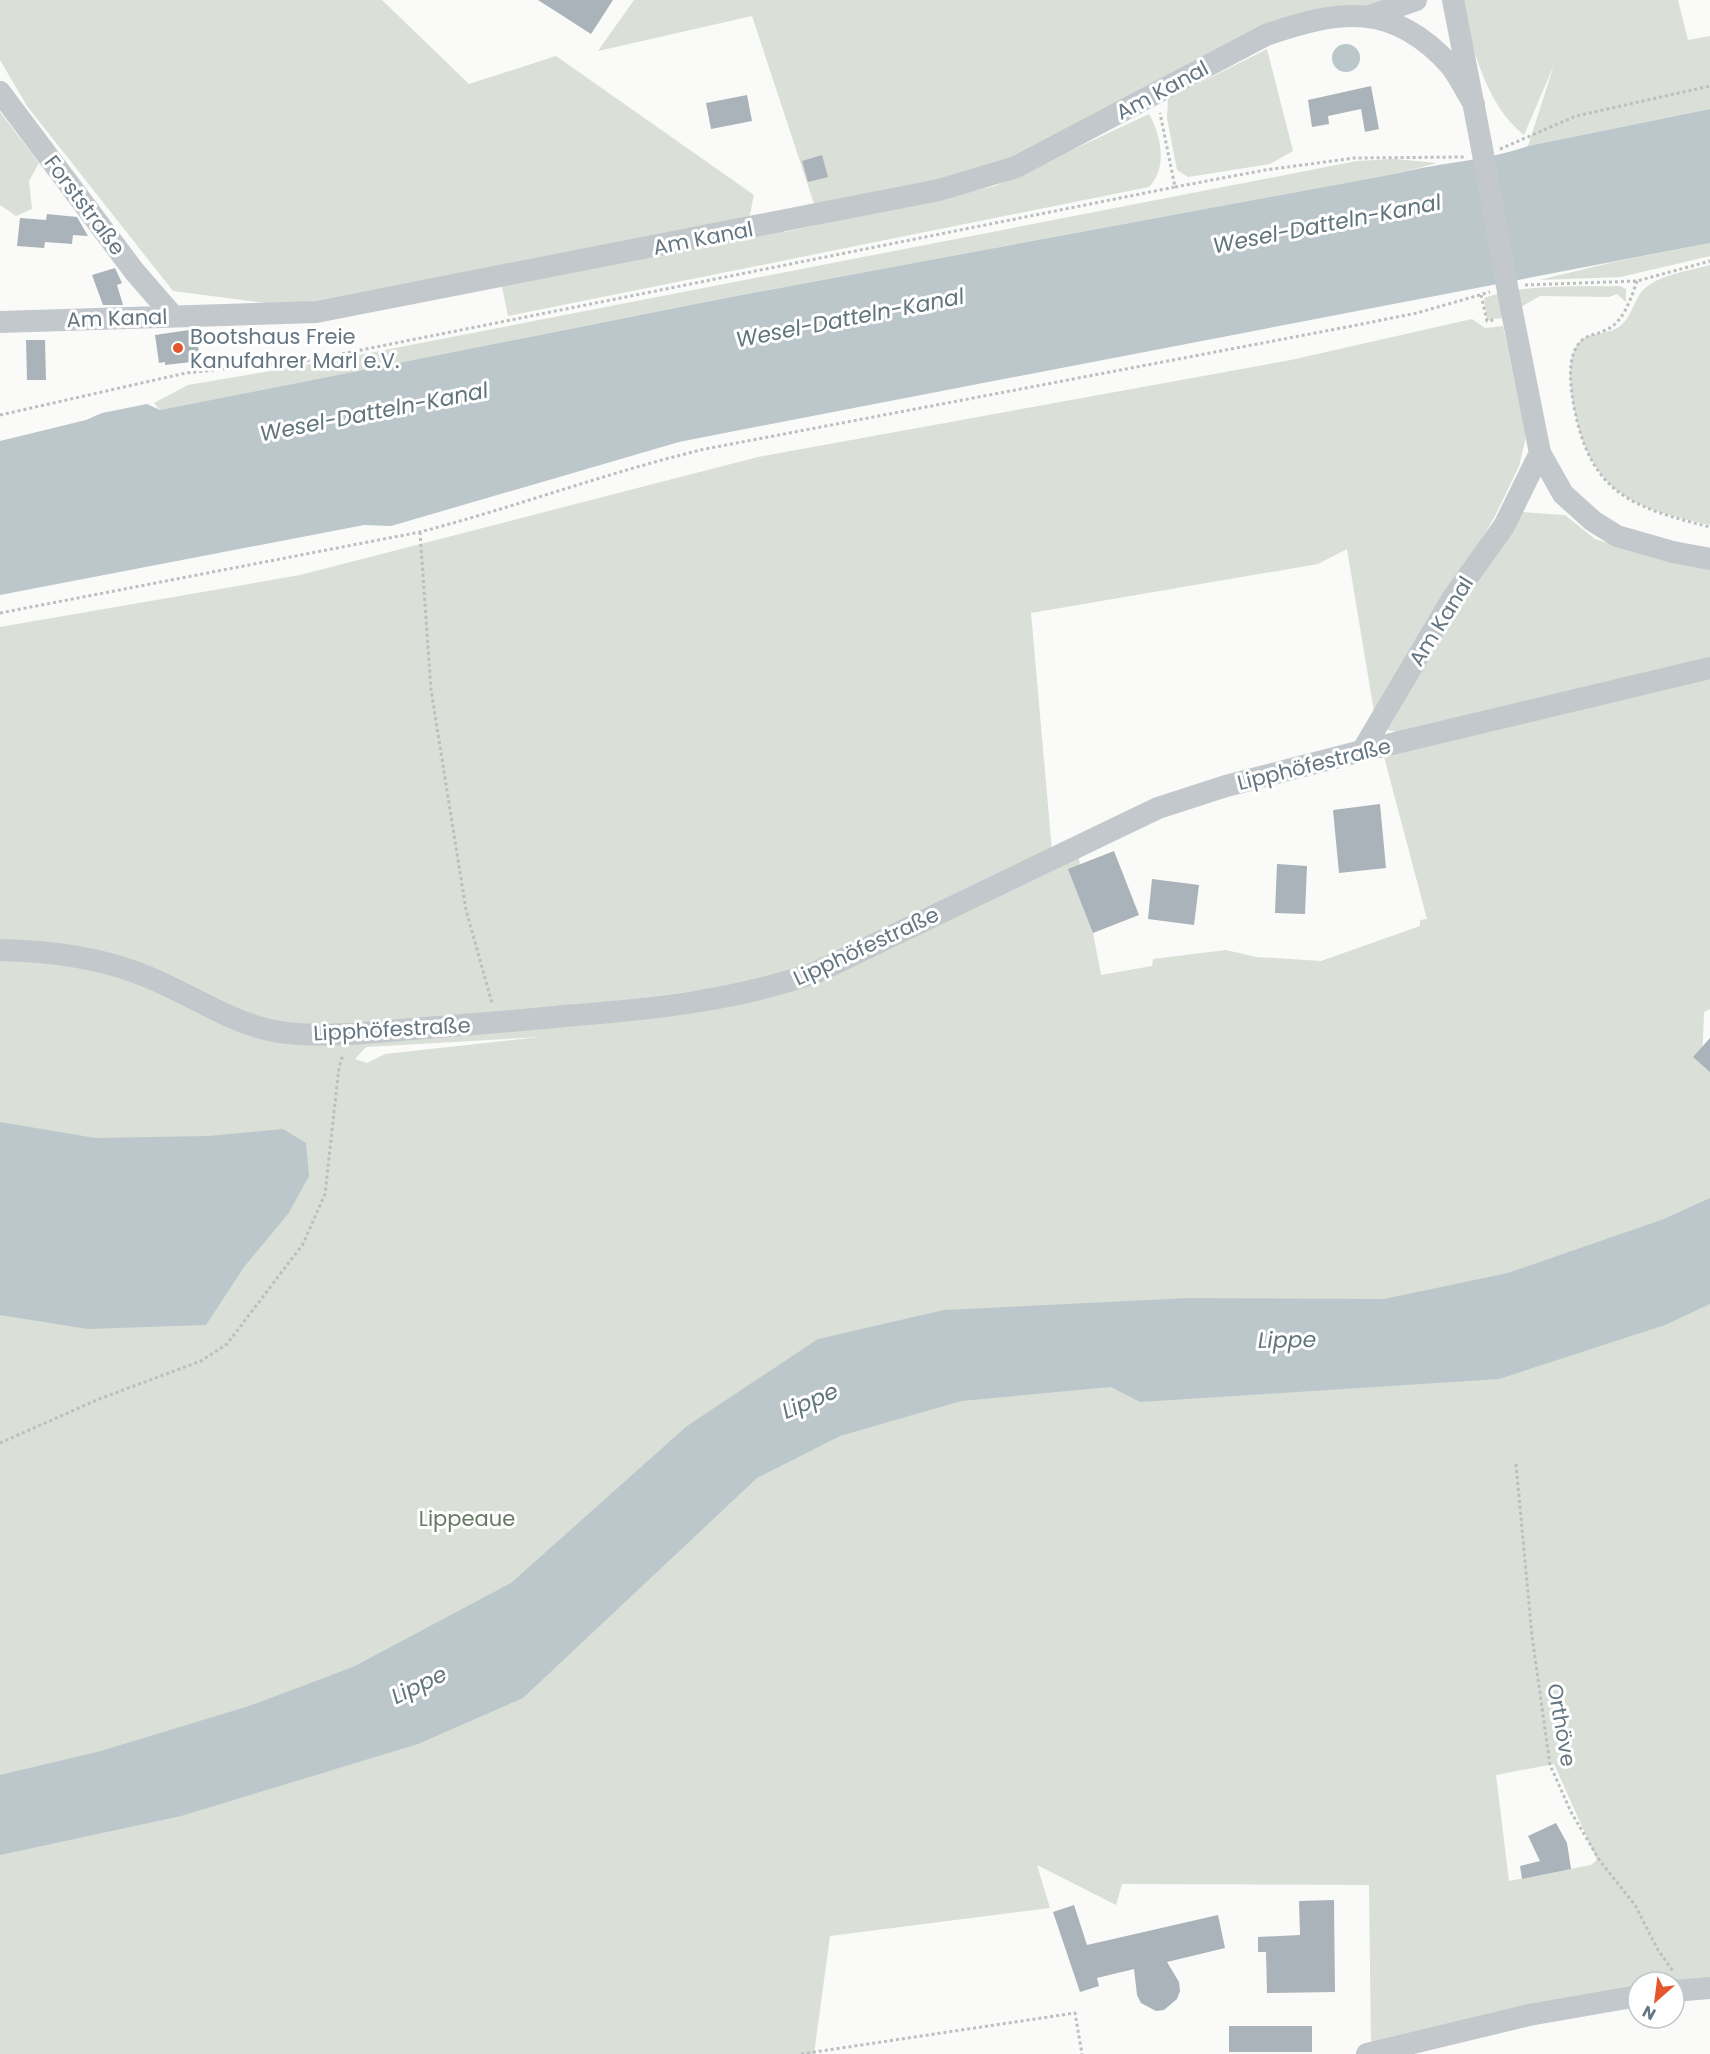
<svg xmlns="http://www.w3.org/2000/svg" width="1710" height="2054" font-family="Poppins,sans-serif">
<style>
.green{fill:#dadfd7;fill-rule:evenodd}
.water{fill:#bbc7cb}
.building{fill:#aab3b9}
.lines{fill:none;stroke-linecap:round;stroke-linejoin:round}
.path{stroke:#bbbfc2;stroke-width:3;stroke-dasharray:3 3;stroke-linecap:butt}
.minor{stroke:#c3c8cc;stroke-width:22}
.minor-bridge{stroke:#c3c8cc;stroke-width:22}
.poi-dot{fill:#e4572e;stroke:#fff;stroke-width:2}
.labels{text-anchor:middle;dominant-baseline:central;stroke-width:6;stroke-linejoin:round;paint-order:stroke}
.street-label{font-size:21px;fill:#657683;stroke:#fff}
.poi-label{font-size:21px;fill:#657683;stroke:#fff;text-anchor:start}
.park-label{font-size:21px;fill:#687a64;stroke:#fff}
.water-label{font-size:22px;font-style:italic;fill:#60757c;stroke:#fff}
</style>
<rect width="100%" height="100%" fill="#fafaf8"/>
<path class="green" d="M0,0H382L469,84L556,56L754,195L749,219L288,306L173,291L27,106L0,60Z
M634,0H1397L1339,12L1015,165L817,213L752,16L598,51Z
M1459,0H1678L1688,40L1710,36V109L1528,146L1554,65L1524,135C1484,103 1474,47 1459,0Z
M1267,49L1293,151L1270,164L1188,177L1177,170L1167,118L1168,99Z
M0,112L39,163L29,181L32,209L16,216L0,205Z
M1149,114C1161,135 1168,168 1149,187L508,316L501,282L781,226L785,232L995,186Z
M1395,159L1437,163L1399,173L736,296L160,410L154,403L188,385L323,362L1357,161Z
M1710,243V256L1621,277L1539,280L1614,262Z
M1710,265V525C1632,508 1591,493 1574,408C1571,391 1567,366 1575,349C1582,332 1599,336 1613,330C1629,324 1632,306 1640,294C1653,275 1689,271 1710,265Z
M1620,286L1626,289V302L1617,294L1609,297L1540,296L1502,318L1487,320L1484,298C1527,283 1575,287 1620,286Z
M1472,319L1485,328L1503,326L1526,437L1519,466L1494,518L1375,718L1347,549L1318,564L1031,613L1052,851L779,980L487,1018L279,1027L169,980L0,946V627L300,575L758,457L1291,360Z
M1522,512L1565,515L1595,539L1655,558L1710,569V662L1405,734L1383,729Z
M1710,677V1009L1704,1012L1702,1063L1710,1070V1982H1638V1989L1371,2046L1369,1885L1122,1884L1116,1905L1037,1865L1050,1908L830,1936L814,2054H0V956L110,971L259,1035L705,1010L1078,854L1101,975L1152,966L1153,959L1226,950L1256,957L1321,961L1420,926V920L1427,919L1383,753ZM539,1037L385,1054L367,1063L355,1059L366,1047ZM1554,1764L1597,1860L1591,1865L1509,1881L1496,1775Z"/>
<path class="water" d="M1332 58a14 14 0 1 1 28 0a14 14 0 1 1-28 0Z
M1710,109V243L750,428L679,442L391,526L364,525L0,595V441L86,420L102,413L147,404L160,410L736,296L1399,173C1441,162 1486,161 1528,146Z
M0,1122L95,1138L209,1136L283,1129L306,1143L309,1176L288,1214L244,1267L206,1325L88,1329L0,1315Z
M1710,1198V1304L1665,1325L1499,1379L1140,1402L1111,1387L961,1401L840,1436L757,1478L523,1698L418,1744L181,1816L0,1855V1775L101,1751L249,1706L353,1667L511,1583L687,1426L818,1339L944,1310L1189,1298L1384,1299L1508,1273L1664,1219Z"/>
<path class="building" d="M538,0H613L591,34Z
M1371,86L1379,129L1365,132L1361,109L1328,116L1329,124L1312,127L1308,100Z
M747,95L752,121L711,129L706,103Z
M822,155L828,177L808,182L802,161Z
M47,214L77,217L88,236L73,235L72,244L45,242L44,248L17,246L20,218L46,220Z
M115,268L122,283L117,285L123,305H103L92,275Z
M196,329L200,361L165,365V362L159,363L155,335Z
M26,340H45L46,380H27Z
M1380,804L1386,868L1339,873L1333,810Z
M1114,851L1139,915L1093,933L1068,869Z
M1277,864L1307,866L1305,914L1275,913Z
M1152,879L1199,885L1194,925L1148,919Z
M1710,1038V1072L1693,1057Z
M1556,1823L1567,1843L1571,1869L1522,1879L1520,1866L1540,1861L1528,1836Z
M1334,1900L1335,1992L1267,1993L1266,1952H1258V1937L1300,1935L1299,1901Z
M1074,1905L1087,1945L1218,1915L1225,1948L1167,1962L1179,1982L1180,1991L1177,1999L1164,2010L1156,2011L1141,2003L1137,1995L1134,1969L1097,1978L1099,1986L1080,1992L1053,1912Z
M1229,2026H1312V2052H1229Z"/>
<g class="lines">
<path class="path" d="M1500,149L1576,116L1710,86
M1175,187L1265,170L1355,158L1465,157
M1637,281C1631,298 1624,322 1606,330C1594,336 1583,334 1576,348C1567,363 1571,390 1574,407C1591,494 1631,507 1710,527
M1525,285L1637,281L1710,261
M1481,295L1487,321L1494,320
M0,415L186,373L311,360L1175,187L1160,113
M420,532L431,690L466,910L492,1003
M0,613L420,532C516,507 608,472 705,449L1352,326L1417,313L1490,292
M0,1443L99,1399L201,1361L227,1344L303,1244L325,1194L339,1067L343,1055
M1516,1464L1532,1636L1550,1765L1571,1812L1600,1861L1635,1905L1658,1950L1673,1971
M801,2054L1075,2013L1082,2054"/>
<path class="minor" d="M1453,0L1481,143
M1370,16L1416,0
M0,92L134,271L173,316
M1509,297L1540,453L1563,494L1593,521L1617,536L1673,552L1710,559
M0,322L316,312L939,190L1016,167L1266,35C1340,9 1393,2 1450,65C1459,76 1466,92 1474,104
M1362,751L1452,599L1504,526L1540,453
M0,950C46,951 92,956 135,972C181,988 222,1019 269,1030C296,1036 324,1035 351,1034C423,1028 494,1023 565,1016C651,1009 735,1001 817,972L1158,808L1226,786L1362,751L1710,668
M1674,1991L1710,1988
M1367,2054L1529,2015L1638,1996"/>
<path class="minor-bridge" d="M1481,143L1509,297"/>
</g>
<circle class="poi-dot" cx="178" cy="348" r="6"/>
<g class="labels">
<g class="street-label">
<text transform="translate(1162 90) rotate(-28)">Am Kanal</text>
<text transform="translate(85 205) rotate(53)">Forststraße</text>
<text transform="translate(703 238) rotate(-11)">Am Kanal</text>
<text transform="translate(117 318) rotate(-2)">Am Kanal</text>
<text transform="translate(1441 621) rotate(-58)">Am Kanal</text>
<text transform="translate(1314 764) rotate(-14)">Lipphöfestraße</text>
<text transform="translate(866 946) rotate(-25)">Lipphöfestraße</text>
<text transform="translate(392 1029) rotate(-3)">Lipphöfestraße</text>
<text transform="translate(1562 1725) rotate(80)">Orthöve</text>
</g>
<g class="poi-label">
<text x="190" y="336">Bootshaus Freie<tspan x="190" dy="24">Kanufahrer Marl e.V.</tspan></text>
</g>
<g class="park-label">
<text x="467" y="1518">Lippeaue</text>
</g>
<g class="water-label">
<text transform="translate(1327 224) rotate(-11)">Wesel-Datteln-Kanal</text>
<text transform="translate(850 318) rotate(-11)">Wesel-Datteln-Kanal</text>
<text transform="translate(374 412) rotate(-11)">Wesel-Datteln-Kanal</text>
<text transform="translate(1287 1340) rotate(-1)">Lippe</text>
<text transform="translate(810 1401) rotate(-23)">Lippe</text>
<text transform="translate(419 1685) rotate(-26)">Lippe</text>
</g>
</g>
<g transform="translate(1656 2000) rotate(208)"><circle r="28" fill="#ffffff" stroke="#c1c8cd" stroke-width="1.5"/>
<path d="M0-4.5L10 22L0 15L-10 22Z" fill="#e4572e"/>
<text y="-9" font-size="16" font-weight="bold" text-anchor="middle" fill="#657683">N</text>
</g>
</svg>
